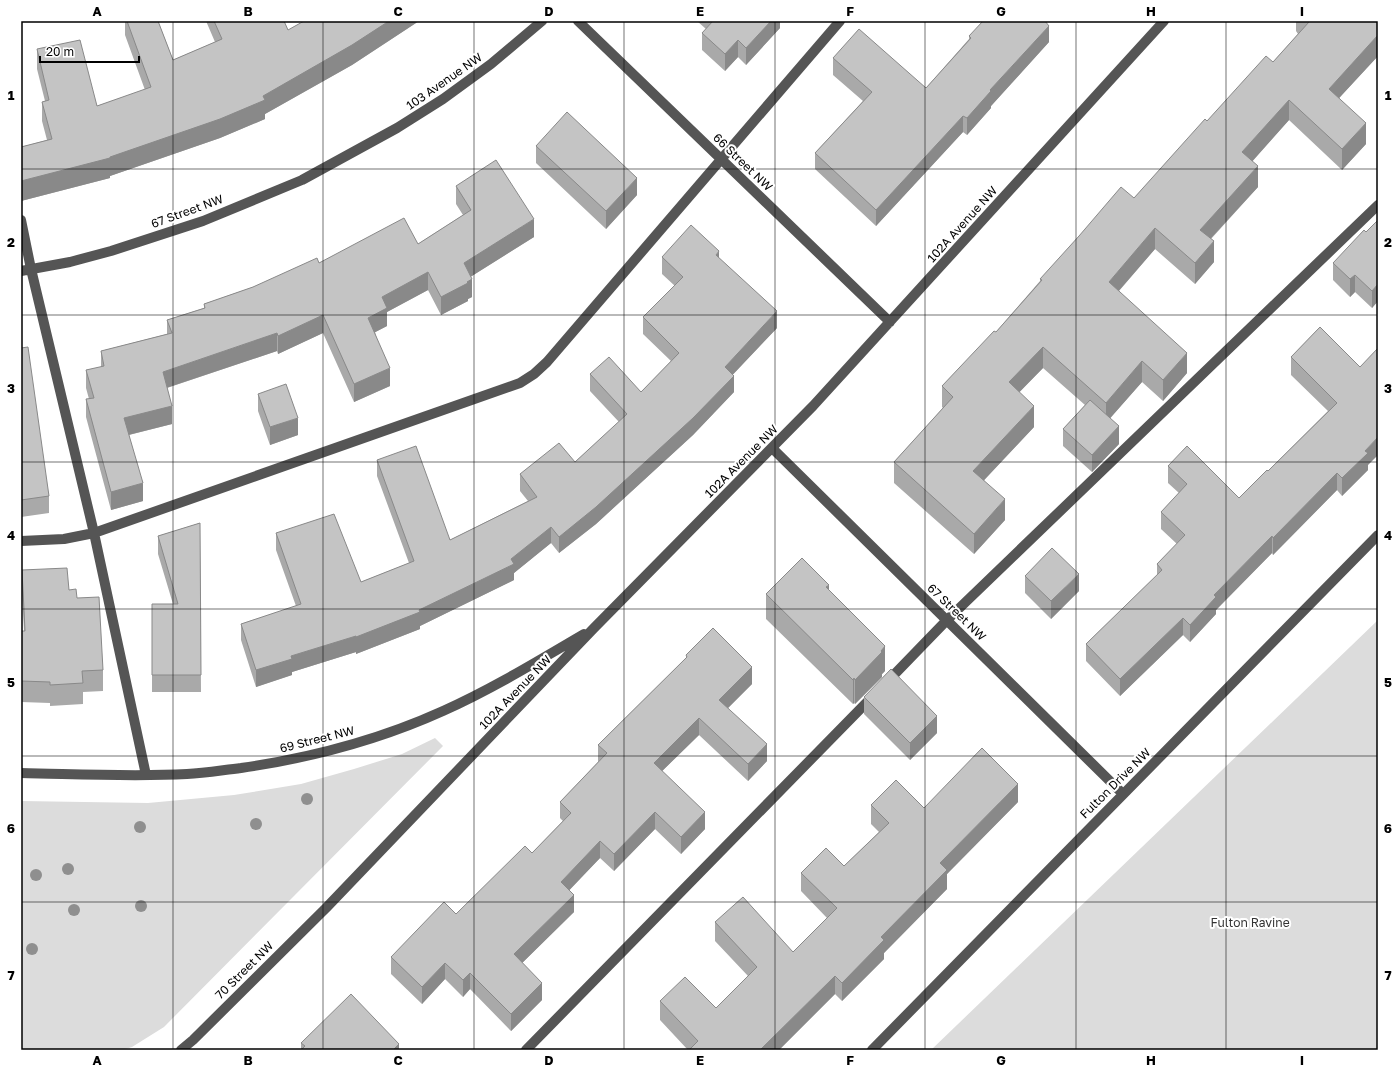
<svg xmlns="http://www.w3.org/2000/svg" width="1399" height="1071" font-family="'Golos Text',sans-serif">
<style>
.green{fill:#dcdcdc}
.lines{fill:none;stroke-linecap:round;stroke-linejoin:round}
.minor{stroke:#555;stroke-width:10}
.tree{fill:#8f8f8f}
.wall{fill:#a9a9a9}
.shaded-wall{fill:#898989}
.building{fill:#c4c4c4;stroke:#898989}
.grid{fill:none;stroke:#000;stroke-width:1;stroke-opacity:0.55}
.labels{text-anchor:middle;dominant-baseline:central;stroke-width:4;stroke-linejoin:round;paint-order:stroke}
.street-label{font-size:12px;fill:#000;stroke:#fff}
.park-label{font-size:12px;fill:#333;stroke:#fff}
.neatline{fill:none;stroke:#000;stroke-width:1.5}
.grid-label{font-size:13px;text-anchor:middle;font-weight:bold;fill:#000}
</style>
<rect width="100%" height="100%" fill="#fff"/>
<path class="green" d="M1378,620V1050H931Z
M435,738L443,746L164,1027L132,1047L122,1050H21V801L148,803L234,795L301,784L354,769L402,754Z"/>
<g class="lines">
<path class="minor" d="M578,21L890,322
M21,220L31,269L94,533L146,775
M21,271L70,262L111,251L203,221L302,180L397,128L443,99L491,64L542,21
M772,448L1123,794
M21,541L64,539L94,533L520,383L534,374L547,362L840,21
M886,683L947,620L1378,205
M21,773C76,774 132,777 187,774C205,773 223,770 241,768C310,758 379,740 443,711C492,689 538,661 584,634
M181,1050L193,1040L326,908L594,628L813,406L1164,21
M526,1050L873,696
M872,1050L1378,535"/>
</g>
<g class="tree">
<circle cx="307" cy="799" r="6"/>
<circle cx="256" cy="824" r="6"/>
<circle cx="140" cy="827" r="6"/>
<circle cx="68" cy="869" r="6"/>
<circle cx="36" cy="875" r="6"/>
<circle cx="141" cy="906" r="6"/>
<circle cx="74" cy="910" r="6"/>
<circle cx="32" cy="949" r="6"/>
</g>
<path class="wall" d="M125,21H158L173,60L215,42L206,21H284L288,30L416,23L352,65L265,114V119L220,138L110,176V178L21,201V147L47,140L42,121V102L45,101L37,69V49L97,106L145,90L125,35Z
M697,21H780V28L746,65L738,57L725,71L702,50V33L706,29Z
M1296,21H1378V56L1339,98L1366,144L1342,170L1289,120L1252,161L1258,187L1211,239L1214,262L1195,284L1155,249L1119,291L1187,373L1163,401L1142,382L1110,418L1119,444L1092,472L1063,446V429L1085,405L1043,368L1019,392L1034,427L984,480L1005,520L974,554L894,483V462L943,408L942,407V386L996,332L1040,281V279L1134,198L1207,121L1273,62L1298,34L1296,31Z
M1046,23L1049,42L991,106V108L967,135L963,132L876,226L815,169V153L863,101L833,75V58L926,88L969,39V36Z
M536,146L637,195L606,229L536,163Z
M456,186L534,237L470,277L472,297L468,299V301L441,315L428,290L387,312V326L375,332L390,386L354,402L323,333L278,354L277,351L167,388L172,424L129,435L143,501L111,510L86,417V399H89L86,388V370L101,367V351L167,334V320L204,308V304L253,287L319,263L418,244L463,215L456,204Z
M1378,220V301L1372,308L1355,292L1350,297L1333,280V263L1366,232Z
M662,257L719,258L777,328L733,374L734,392L693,435L596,524L559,553L551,543L514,573V580L420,626V629L356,654V652L292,672V675L256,687L241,640V624L296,606L276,550V533L361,582L409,563L377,476V460L450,540L528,501L520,491V474L575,462L619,422L590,391V374L641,392L671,361L643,334V317L675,286L662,274Z
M1320,327L1368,465V470L1342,496L1337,490L1273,555L1272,553L1216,610V614L1190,642L1183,635L1120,696L1086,661V644L1157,575V564L1177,544L1161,529V512L1179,493L1168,483V466L1239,498L1268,471L1328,411L1291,375V357Z
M21,348L49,496V513L21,517Z
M258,394L298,435L270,445L258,411Z
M200,523L201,692H152V604H173L158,554V536Z
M22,570L69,590L77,598L103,670V691L83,692V704L50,706V703L21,702V631H24L22,591Z
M1025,576L1079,591L1051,619L1025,593Z
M829,590L885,671L882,674V677L855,704L854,703L853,704L766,619V594Z
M686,655L752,684L728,708L767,761L748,781L699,735L662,771L705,829L681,854L655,829L614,871L600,858L569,890L574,912L522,963L542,1000L511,1031L470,989L463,997L445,979L422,1004L391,974V957L456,914L532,853L563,821L560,818V802L598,762V745L686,658Z
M864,697L937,733L910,760L864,714Z
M1018,802L947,874V889L884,953V959L842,1001L835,994L779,1050H688L660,1020V1001L716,1008L748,976L715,941V922L793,952L827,918L801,891V873L844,866L879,832L871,824V805L924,808Z
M301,1043L399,1050L301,1049Z"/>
<path class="shaded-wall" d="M389,21H419L352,65L265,114V119L220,138L110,176V178L21,201V181L110,157L263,96Z
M771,21H780V28L746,65V48Z
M1049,26V42L991,106V108L967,135V118L990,90Z
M1378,35V56L1329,109V89Z
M738,40V57L725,71V54Z
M1289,100V120L1242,173V152Z
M963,116V132L876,226V210Z
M1366,123V144L1342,170V149Z
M1258,166V187L1200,250V230Z
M637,178V195L606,229V211Z
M534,219V237L464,281V263Z
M1155,228V249L1109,302V282Z
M1214,241V262L1195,284V263Z
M719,251V268L716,255Z
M428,272V290L387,312V326L368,336V318L382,297Z
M1355,275V292L1350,297V279Z
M472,279V297L468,299V301L441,315V297Z
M1378,284V301L1372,308V291Z
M777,311V328L725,383V367Z
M323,315V333L278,354V336Z
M277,333V351L163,389V372Z
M1043,347V368L1009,403V382Z
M1187,353V373L1163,401V380Z
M1142,361V382L1106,423V403Z
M390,368V386L354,402V384Z
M734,376V392L693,435L596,524L559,553V537Z
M172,406V424L124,436V418Z
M1034,406V427L973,492V471Z
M298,418V435L270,445V427Z
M1119,426V444L1092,472V455Z
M1378,437V455L1368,465V470L1342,496V478L1365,451Z
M1337,473V490L1273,555V538Z
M143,483V501L111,510V492Z
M1005,499V520L974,554V534Z
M551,527V543L514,573V580L420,626V629L356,654V637L419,610L511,559Z
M1272,536V553L1216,610V614L1190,642V625L1214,595Z
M1079,574V591L1051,619V601Z
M829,585V610L826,587Z
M1183,618V635L1120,696V679Z
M356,636V652L292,672V675L256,687V670L291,656Z
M885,646V671L882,674V677L855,704V680Z
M752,667V684L719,717V700Z
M854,678V703L853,704V680Z
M937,716V733L910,760V743Z
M699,718V735L654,779V763Z
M767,744V761L748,781V764Z
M1018,784V802L947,874V889L884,953V959L842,1001V983L881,937L940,863Z
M655,812V829L614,871V854Z
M705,812V829L681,854V837Z
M600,841V858L561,899V882Z
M574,895V912L514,971V954Z
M445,963V979L422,1004V987Z
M470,973V989L463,997V980Z
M835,976V994L779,1050H760Z
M542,983V1000L511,1031V1014Z
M399,1044V1050H393Z"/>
<path class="building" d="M127,21H158L173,60L222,39L214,21H284L288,30L304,21H389L352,45L263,96L265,100L220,119L110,157V158L21,181V147L52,139L42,102L49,100L37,49L80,40L97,106L151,87Z
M713,21H771L746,48L738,40L725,54L702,33Z
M983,21H1045L1049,26L990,90L991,91L967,118L963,116L876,210L815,153L872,92L833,58L859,29L926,88L971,38L969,36Z
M1307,21H1378V35L1329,89L1366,123L1342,149L1289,100L1242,152L1258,166L1200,230L1214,241L1195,263L1155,228L1109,282L1187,353L1163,380L1142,361L1106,403L1043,347L1009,382L1034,406L973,471L1005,499L974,534L894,462L953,397L942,386L994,331L996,332L1042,280L1040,279L1079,236L1121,187L1134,198L1205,119L1207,121L1266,56L1273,62L1309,22Z
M567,112L637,178L606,211L536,146Z
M496,160L534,219L464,263L472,279L467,282L468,283L441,297L428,272L382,297L387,308L368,318L390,368L354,384L323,315L278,336L277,333L163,372L172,406L124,418L143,483L111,492L86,399L94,398L86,370L104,366L101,351L172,333L167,320L205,308L204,304L253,287L317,258L319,263L404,218L418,244L471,210L456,186Z
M1378,220V284L1372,291L1355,275L1350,279L1333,263L1364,230L1366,232Z
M691,225L719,251L716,255L777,311L725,367L734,376L693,418L596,507L559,537L551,527L511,559L514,564L419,610L420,612L356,637V636L291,656L292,659L256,670L241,624L301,604L276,533L334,514L361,582L414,561L377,460L416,446L450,540L537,497L520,474L559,443L575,462L627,414L590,374L609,357L641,392L679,353L643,317L683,277L662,257Z
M1320,327L1360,367L1378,348V437L1365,451L1368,453L1342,478L1337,473L1273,538L1272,536L1214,595L1216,597L1190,625L1183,618L1120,679L1086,644L1162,570L1157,564L1185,535L1161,512L1187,484L1168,466L1187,446L1239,498L1267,470L1268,471L1337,403L1291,357Z
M28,347L49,496L21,500V348Z
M286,384L298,418L270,427L258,394Z
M1090,400L1119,426L1092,455L1063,429Z
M200,523L201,675H152V604H178L158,536Z
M1052,548L1079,574L1051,601L1025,576Z
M802,558L829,585L826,587L885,646L881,651L882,652L855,680L854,678L853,680L766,594Z
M67,568L69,590L76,589L77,598L99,597L103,670L82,671L83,683L50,685V682L21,681V631H25L22,570Z
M713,628L752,667L719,700L767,744L748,764L699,718L654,763L705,812L681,837L655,812L614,854L600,841L561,882L574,895L514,954L542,983L511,1014L470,973L463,980L445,963L422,987L391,957L444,902L456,914L525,846L532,853L571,813L560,802L607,753L598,745L687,657L686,655Z
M891,669L937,716L910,743L864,697Z
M982,748L1018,784L940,863L947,870L881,937L884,940L842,983L835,976L760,1050H689L698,1041L660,1001L685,977L716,1008L757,967L715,922L743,897L793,952L837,908L801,873L826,848L844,866L889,823L871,805L896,780L924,808Z
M351,994L399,1044L393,1050H301L305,1046L301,1043Z"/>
<path class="grid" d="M173,21V1050M323,21V1050M474,21V1050M624,21V1050M775,21V1050M925,21V1050M1076,21V1050M1226,21V1050M21,169H1378M21,315H1378M21,462H1378M21,609H1378M21,756H1378M21,902H1378"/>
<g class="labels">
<g class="street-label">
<text transform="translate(444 81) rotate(-35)">103 Avenue NW</text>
<text transform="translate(743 162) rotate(44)">66 Street NW</text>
<text transform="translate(187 211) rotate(-20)">67 Street NW</text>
<text transform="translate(962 224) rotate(-48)">102A Avenue NW</text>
<text transform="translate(741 461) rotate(-45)">102A Avenue NW</text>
<text transform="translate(957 612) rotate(44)">67 Street NW</text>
<text transform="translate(515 692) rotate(-46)">102A Avenue NW</text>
<text transform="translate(317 739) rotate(-14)">69 Street NW</text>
<text transform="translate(1115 783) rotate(-45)">Fulton Drive NW</text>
<text transform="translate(244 970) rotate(-45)">70 Street NW</text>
</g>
<g class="park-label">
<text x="1250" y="922">Fulton Ravine</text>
</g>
</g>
<rect width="1399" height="1071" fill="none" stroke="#ffffff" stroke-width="44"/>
<path d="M40 56v6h99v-6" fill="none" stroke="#000000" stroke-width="2"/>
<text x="46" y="56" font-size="12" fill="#000000" stroke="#ffffff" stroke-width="3" paint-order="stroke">20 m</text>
<rect x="22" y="22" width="1355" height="1027" class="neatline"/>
<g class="grid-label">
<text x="97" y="16">A</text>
<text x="248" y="16">B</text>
<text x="398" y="16">C</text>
<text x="549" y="16">D</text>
<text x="700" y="16">E</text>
<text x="850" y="16">F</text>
<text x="1001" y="16">G</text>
<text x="1151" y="16">H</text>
<text x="1302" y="16">I</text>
<text x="11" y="100">1</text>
<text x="1388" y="100">1</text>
<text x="11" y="247">2</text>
<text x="1388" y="247">2</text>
<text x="11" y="393">3</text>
<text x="1388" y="393">3</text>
<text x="11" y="540">4</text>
<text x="1388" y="540">4</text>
<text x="11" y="687">5</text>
<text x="1388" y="687">5</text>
<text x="11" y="833">6</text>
<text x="1388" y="833">6</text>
<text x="11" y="980">7</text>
<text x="1388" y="980">7</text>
<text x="97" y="1065">A</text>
<text x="248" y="1065">B</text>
<text x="398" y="1065">C</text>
<text x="549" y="1065">D</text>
<text x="700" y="1065">E</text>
<text x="850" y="1065">F</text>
<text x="1001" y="1065">G</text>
<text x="1151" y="1065">H</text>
<text x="1302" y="1065">I</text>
</g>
</svg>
